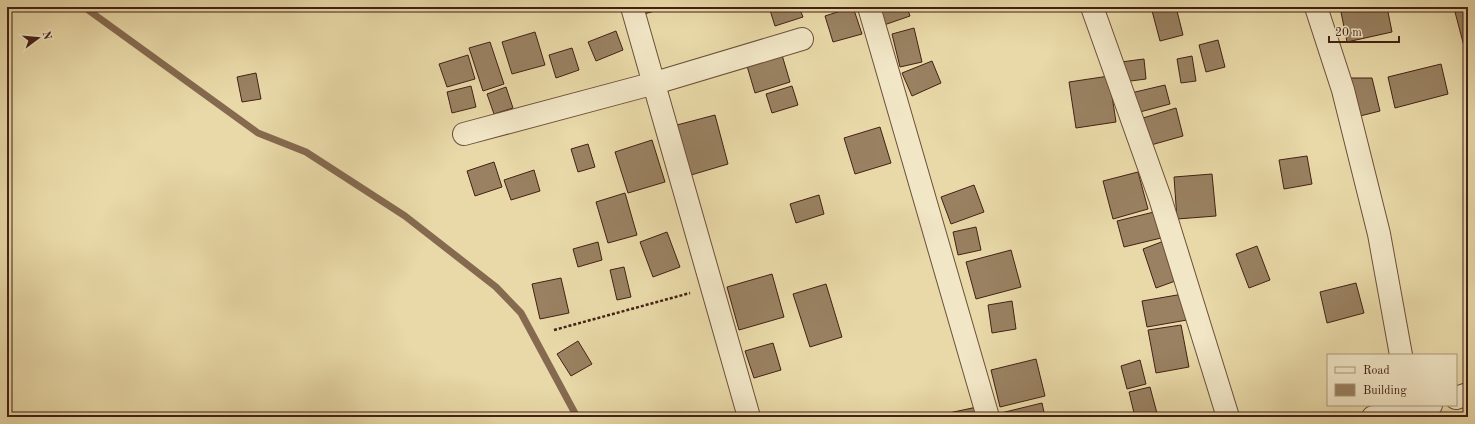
<svg xmlns="http://www.w3.org/2000/svg" width="1475" height="424" font-family="'Old Standard TT',serif">
<style>
.lines{fill:none;stroke-linecap:round;stroke-linejoin:round}
.stream{stroke:#856a4f;stroke-width:7}
.building{fill:#998161;stroke:#432115}
.minor-casing{stroke:#6c4f3a;stroke-width:24}
.path{stroke:#432115;stroke-width:2.5;stroke-dasharray:3 2;stroke-linecap:butt}
.minor{stroke:#f1e6c6;stroke-width:22}
</style>
<rect width="100%" height="100%" fill="#e9d9a8"/>
<filter id="stains"><feTurbulence type="fractalNoise" baseFrequency=".005" numOctaves="4"/><feColorMatrix values="0 0 0 0 .2 0 0 0 0 .09 0 0 0 0 .02 0 0 0 .5 -.17"/></filter>
<radialGradient id="worn" r=".72"><stop offset=".6" stop-color="#630" stop-opacity="0"/><stop offset="1" stop-color="#630" stop-opacity=".3"/></radialGradient>
<g class="lines">
<path class="stream" d="M84,7L258,133L306,152L405,216L496,287L521,313L577,417"/>
</g>
<path class="building" d="M642,7H669L644,14Z
M769,7H799L803,17L775,26Z
M853,7L862,34L833,42L825,16Z
M879,7H907L910,16L884,25Z
M1151,7H1176L1183,35L1160,41Z
M1340,7H1387L1392,32L1347,42Z
M1468,9V49L1465,50L1455,12Z
M914,28L922,62L900,67L892,34Z
M616,31L623,50L596,61L588,42Z
M535,32L545,65L512,74L502,42Z
M1218,40L1225,67L1206,72L1199,45Z
M490,42L504,84L483,91L469,48Z
M572,48L579,70L556,78L549,55Z
M468,55L475,79L447,87L439,64Z
M782,55L790,82L755,93L747,66Z
M1192,56L1196,81L1181,83L1177,59Z
M1144,59L1146,79L1123,82L1121,62Z
M932,61L941,83L912,96L902,73Z
M1441,64L1448,94L1395,108L1388,77Z
M256,73L261,99L242,102L237,77Z
M1109,76L1116,122L1076,128L1069,82Z
M1351,78H1372L1380,111L1360,116Z
M1165,85L1170,104L1136,113L1131,93Z
M471,86L476,107L452,113L447,92Z
M792,86L798,105L772,113L766,94Z
M506,87L513,108L494,114L487,94Z
M1176,108L1183,136L1151,145L1143,118Z
M715,115L728,164L691,175L677,125Z
M880,127L891,163L855,174L844,138Z
M652,140L665,182L628,193L615,152Z
M588,144L595,167L578,172L571,149Z
M1307,156L1312,184L1284,189L1279,160Z
M494,162L502,187L475,196L467,171Z
M534,170L540,191L511,200L504,180Z
M1138,172L1148,209L1113,219L1103,181Z
M1212,174L1216,216L1177,219L1174,177Z
M974,185L984,212L951,224L941,197Z
M625,193L637,235L608,243L596,202Z
M819,195L824,214L796,223L790,204Z
M1154,212L1161,238L1124,247L1117,221Z
M976,227L981,250L958,255L953,232Z
M667,232L680,267L653,277L640,242Z
M1164,241L1178,280L1156,288L1143,249Z
M598,242L602,260L578,267L573,249Z
M1257,246L1270,280L1249,288L1236,254Z
M1011,250L1021,287L976,299L966,262Z
M624,267L631,297L617,300L610,270Z
M772,274L784,317L739,330L727,287Z
M561,278L569,313L540,319L532,284Z
M1356,283L1364,313L1327,323L1320,292Z
M826,284L842,337L810,347L793,294Z
M1183,294L1187,320L1147,327L1142,301Z
M1012,301L1016,329L992,333L988,305Z
M1181,325L1189,367L1156,373L1148,330Z
M578,341L592,364L571,376L557,354Z
M773,343L781,370L754,378L745,351Z
M1036,359L1045,396L1000,407L991,370Z
M1140,360L1146,384L1127,389L1121,366Z
M1150,387L1158,417H1135L1129,392Z
M1042,403L1045,417H1002L1001,413Z
M977,407L980,417H944V414Z
M732,413L733,417H718Z"/>
<g class="lines">
<g class="minor-casing">
<path id="minor" d="M632,7L749,417
M869,7L988,417
M1092,7L1160,198L1228,417
M1316,7L1343,90L1379,234L1401,355
M464,134L655,83L802,39
M1456,398L1468,394
M1373,417L1411,411L1431,405"/>
</g>
<path class="path" d="M554,330L690,293"/>
<use href="#minor" class="minor"/>
</g>
<rect width="1475" height="424" fill="none" stroke="#e9d9a8" stroke-width="24"/>
<rect x="8" y="8" width="1459" height="408" fill="none" stroke="#432115" stroke-width="2"/>
<rect x="12" y="12" width="1451" height="400" fill="none" stroke="#432115"/>
<rect x="1327" y="354" width="130" height="52" fill="#f1e6c6" stroke="#ab977f"/>
<rect x="1335" y="367" width="20" height="6" fill="#f1e6c6" stroke="#ab977f"/>
<text x="1363" y="374" font-size="12" fill="#432115">Road</text>
<rect x="1335" y="384" width="20" height="12" fill="#998161" stroke="#ab977f"/>
<text x="1363" y="394" font-size="12" fill="#432115">Building</text>
<g transform="translate(38 38) rotate(74)" stroke="#f1e6c6" stroke-width="3" paint-order="stroke">
<path d="M0-3L7 15L0 10L-7 15Z" fill="#432115"/>
<text y="-6" font-size="11" font-weight="bold" text-anchor="middle" fill="#432115">N</text>
</g>
<path d="M1329 36v6h70v-6" fill="none" stroke="#432115" stroke-width="2"/>
<text x="1335" y="36" font-size="12" fill="#432115" stroke="#f1e6c6" stroke-width="3" paint-order="stroke">20 m</text>
<rect width="100%" height="100%" filter="url(#stains)"/>
<rect width="100%" height="100%" fill="url(#worn)"/>
</svg>
